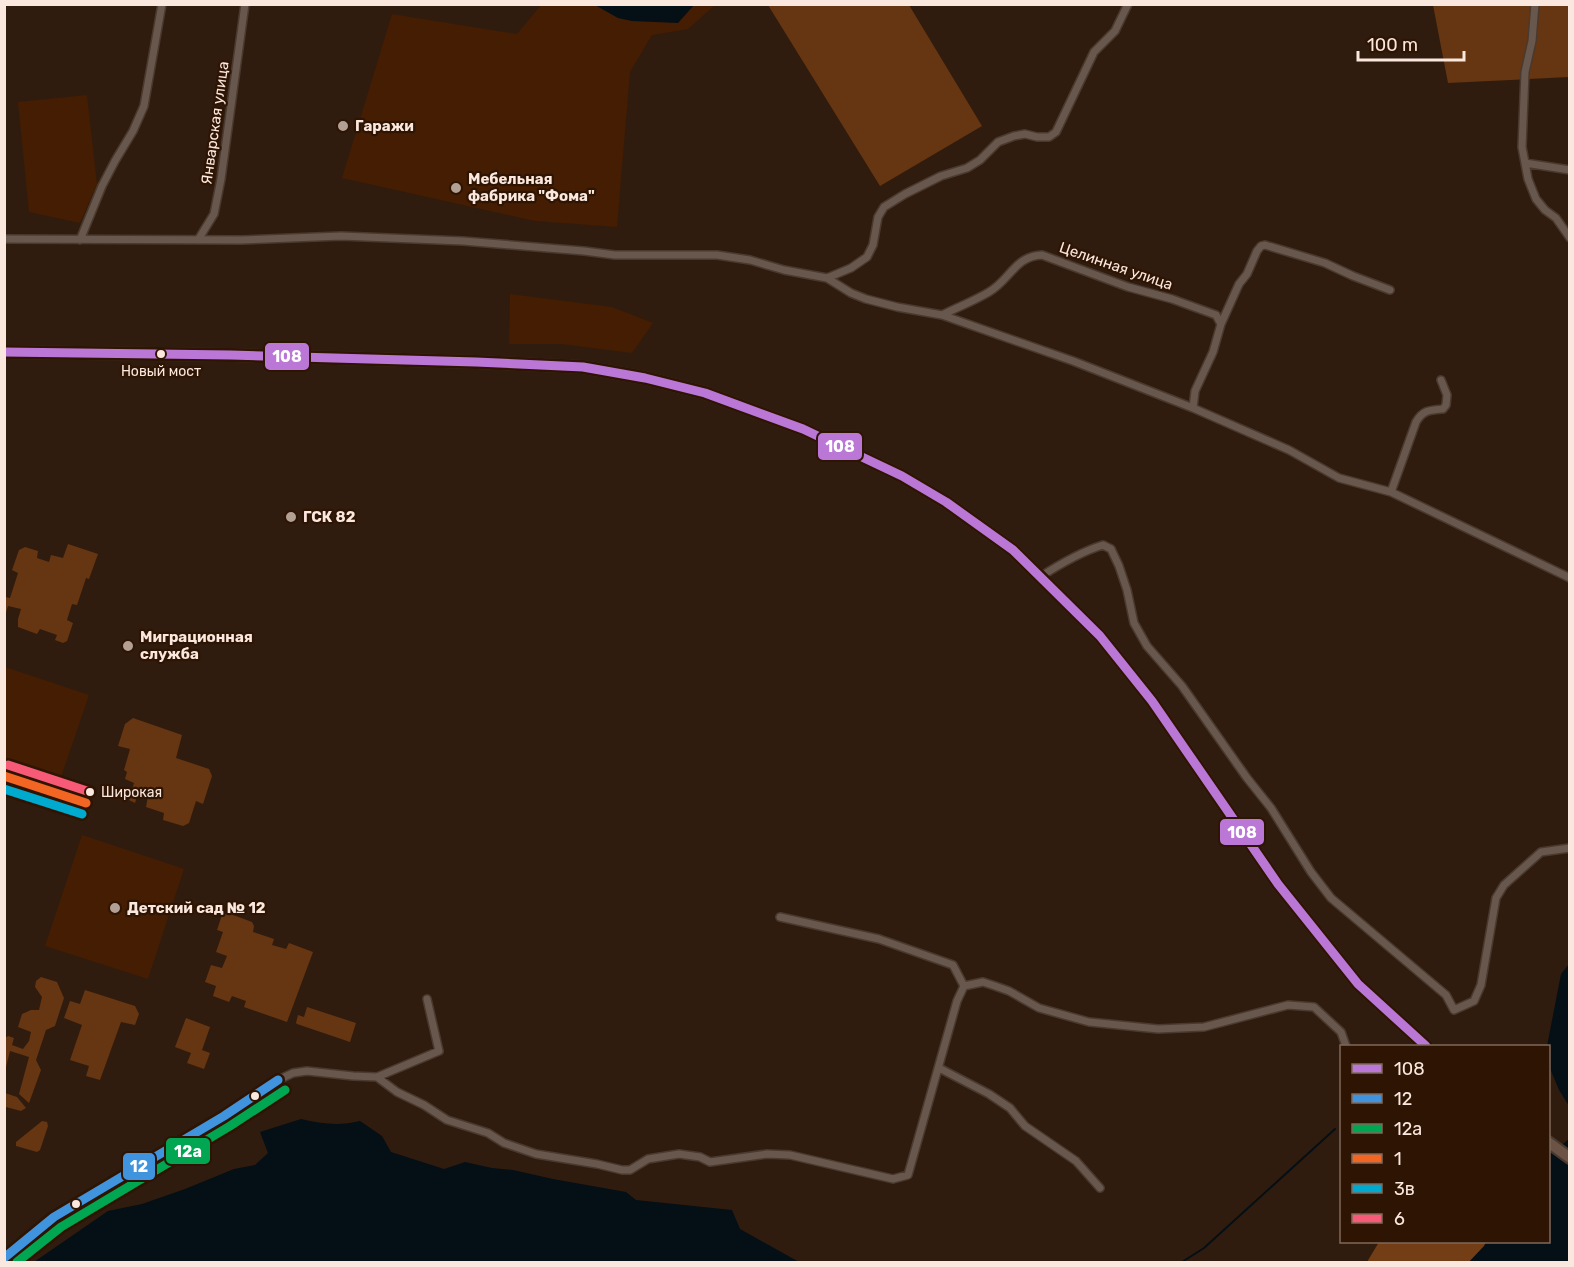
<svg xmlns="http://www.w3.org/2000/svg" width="1574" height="1267" font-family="Rubik,sans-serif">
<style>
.built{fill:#441d02}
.green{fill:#663511}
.forest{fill:#733d15}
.water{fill:#040f16}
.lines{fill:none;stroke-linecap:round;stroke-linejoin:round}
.stream{stroke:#040f16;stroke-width:2}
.minor-casing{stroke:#4a392e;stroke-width:10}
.primary-casing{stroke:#4a392e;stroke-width:14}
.minor{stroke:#67574c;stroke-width:7}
.primary{stroke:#6b5445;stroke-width:10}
.bus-1-casing{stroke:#2e1403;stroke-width:14}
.bus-2-casing{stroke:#2e1403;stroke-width:14}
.bus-3-casing{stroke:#2e1403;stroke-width:14}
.bus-4-casing{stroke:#2e1403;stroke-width:14}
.bus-5-casing{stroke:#2e1403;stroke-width:14}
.bus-6-casing{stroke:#2e1403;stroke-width:14}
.bus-1{stroke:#ba77d6;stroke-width:9}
.bus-2{stroke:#4094de;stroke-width:9}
.bus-3{stroke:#00a651;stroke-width:9}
.bus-4{stroke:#f26522;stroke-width:9}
.bus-5{stroke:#00a9ce;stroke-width:9}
.bus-6{stroke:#f75a77;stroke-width:9}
.poi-dot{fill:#b3a095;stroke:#2e1403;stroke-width:2}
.bus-dot{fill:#fae7dd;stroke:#2e1403;stroke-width:2}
.labels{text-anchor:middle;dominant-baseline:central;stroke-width:4.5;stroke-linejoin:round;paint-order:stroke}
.bus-label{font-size:14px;fill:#fae7dd;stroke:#2e1403}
.street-label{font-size:15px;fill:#fae7dd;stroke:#2e1403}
.poi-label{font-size:15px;font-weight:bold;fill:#fae7dd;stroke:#2e1403;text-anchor:start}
.line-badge{stroke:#2e1403;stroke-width:2}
.badge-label{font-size:16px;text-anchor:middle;font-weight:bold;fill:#fff}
</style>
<rect width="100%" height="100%" fill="#301c0e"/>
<path class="built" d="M541,5H715L688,29L652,35L630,72L617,227L535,221L342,178L392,14L517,34Z
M87,95L97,184L80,223L29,212L18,102Z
M510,294L612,307L653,323L632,353L561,344H509Z
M5,667L89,695L60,780L5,762Z
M82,835L184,869L148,979L45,946Z"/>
<path class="green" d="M768,5H909L982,126L880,186Z
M1433,5H1569V77L1448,83Z
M68,544L98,554L89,579L86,578L77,605L72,604L67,620L73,623L67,641L63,643L55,640L57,635L40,629L37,634L18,627V619L21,609L8,606L5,616V597L10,598L18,573L12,570L19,550L25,547L38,551L37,558L49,562L51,555L63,558Z
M133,718L182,735L176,758L209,769L212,776L203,804L196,801L189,823L183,826L163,820L164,813L146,807L148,796L138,793L135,803L129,800L134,783L125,779L127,772L124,770L130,749L118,746L125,724Z
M228,913L252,922L254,926L253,932L274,939L272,945L286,949L289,943L313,952L287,1022L244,1007L246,1001L232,996L229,1002L213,996L216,986L205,982L211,965L222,968L227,956L216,952L223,932L217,930L222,915Z
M41,977L57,982L64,998L55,1026L46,1030L36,1060L41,1070L29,1103L19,1094L29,1057L10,1051L5,1071V1038L8,1036L14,1038L12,1045L23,1049L29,1041L31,1032L18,1027L22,1014L31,1010H39L42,997L35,987L36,981Z
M85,990L135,1006L139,1014L135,1025L121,1022L100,1080L86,1076L89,1066L70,1060L82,1025L64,1018L70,1001L80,1004Z
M307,1007L356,1023L350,1042L297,1024L296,1023L298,1015L304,1017Z
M186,1018L210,1027L202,1050L210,1053L204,1069L187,1063L191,1053L175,1047Z
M5,1093L17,1097L26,1108L21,1111L6,1107L5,1111Z
M42,1121L47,1122L48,1126L40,1150L37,1152L16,1146V1142Z"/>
<path class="forest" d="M1379,1242H1486L1485,1246L1469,1262H1367Z"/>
<path class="water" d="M595,5L694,4V5L678,23L632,21L618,18Z
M1569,964V1106L1559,1090L1549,1066L1548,1046H1547L1561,974Z
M301,1119C321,1124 340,1126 360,1121L382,1136L391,1152L444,1169L465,1162L492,1168L513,1170L553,1179L626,1192L636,1200L732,1210L740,1229L799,1262H34L108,1211L142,1204L185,1189L234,1169L255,1165L268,1153L260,1132Z
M1569,1139V1262H1469L1484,1246L1486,1242H1548L1549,1155Z"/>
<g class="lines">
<path class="stream" d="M1182,1262L1204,1248L1335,1129"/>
<g class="minor-casing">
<path id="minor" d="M1535,4L1532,41L1525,72L1522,147L1528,179L1536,199L1545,210L1556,218L1570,238
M1525,163L1570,170
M4,239L241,240L341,236L463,241L584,251L615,255H717L750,260L784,270L827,278L851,268L867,257L873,245L878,217L884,207L905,194L941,176L967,168L980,160L998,142L1014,136L1025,134L1037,137H1049L1056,132L1094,52L1115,31L1128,4
M80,240L102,186L115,161L133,131L144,106L162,4
M198,240L214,214L221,179L245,4
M827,278L851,293L866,299L897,307L942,315L1073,361L1193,408L1289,450L1339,478L1391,492L1570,578
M942,315C958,307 974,301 989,292C1010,280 1015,256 1042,255L1128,287L1172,299L1216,315L1221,324
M1193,408L1195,391L1213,352L1221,324L1239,284L1247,274L1257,251L1261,246L1265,245L1325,263L1353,276L1390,290
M1391,492L1416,422C1423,410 1430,410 1443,409L1446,405L1447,395L1441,380
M1040,577C1060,564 1080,552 1103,545L1111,549L1119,566L1127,590L1134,623L1147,646L1182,686L1247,778L1271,808L1311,872L1331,898L1446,995L1454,1010L1474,1001L1481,985L1496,898L1504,885L1541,852L1570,848
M4,776L86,803
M780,917L879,939L953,965L964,986
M939,1068L989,1094L1010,1108L1025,1126L1076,1161L1100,1188
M377,1077L397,1092L424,1105L447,1120L488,1133L504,1143L536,1154L597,1164L622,1170H630L648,1159L679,1154L700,1157L710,1162L767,1154L790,1155L893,1179L908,1175L957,1001L964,986L983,982L995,986L1009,991L1039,1008L1089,1022L1158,1029L1204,1027L1288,1005L1314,1007L1341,1032L1346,1046
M4,1258L54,1217L224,1116L278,1080L293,1073L307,1071L353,1076L377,1077L439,1051L427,999"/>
</g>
<g class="primary-casing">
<path id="primary" d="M4,352L231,355L476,362L583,367L645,378L705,393L803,429L902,476L946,502L1013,550L1100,636L1152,701L1278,884L1358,984L1426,1046
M1548,1142L1570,1158"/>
</g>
<use href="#minor" class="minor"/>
<use href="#primary" class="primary"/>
<g class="bus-1-casing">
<path id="bus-1" d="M4,352L231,355L476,362L583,367L645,378L705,393L803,429L902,476L946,502L1013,550L1100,636L1152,701L1278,884L1358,984L1426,1046"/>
</g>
<g class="bus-2-casing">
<path id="bus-2" d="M4,1258L54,1217L224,1116L278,1080"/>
</g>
<g class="bus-3-casing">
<path id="bus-3" d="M17,1262L61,1227L230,1126L285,1090"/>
</g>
<g class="bus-4-casing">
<path id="bus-4" d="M4,776L86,803"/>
</g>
<g class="bus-5-casing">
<path id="bus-5" d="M4,789L82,814"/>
</g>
<g class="bus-6-casing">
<path id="bus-6" d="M8,765L90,792"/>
</g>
<use href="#bus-1" class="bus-1"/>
<use href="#bus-2" class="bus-2"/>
<use href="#bus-3" class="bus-3"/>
<use href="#bus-4" class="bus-4"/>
<use href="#bus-5" class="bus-5"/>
<use href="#bus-6" class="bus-6"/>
</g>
<g class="poi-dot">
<circle cx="343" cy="126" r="6"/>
<circle cx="456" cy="188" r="6"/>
<circle cx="291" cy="517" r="6"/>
<circle cx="128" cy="646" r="6"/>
<circle cx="115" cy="908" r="6"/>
</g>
<g class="bus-dot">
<circle cx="161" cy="354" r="5"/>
<circle cx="90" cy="792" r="5"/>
<circle cx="255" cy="1096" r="5"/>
<circle cx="76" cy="1204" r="5"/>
</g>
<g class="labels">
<g class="bus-label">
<text x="161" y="371">Новый мост</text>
<text x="101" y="792" text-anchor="start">Широкая</text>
</g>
<g class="street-label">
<text transform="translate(215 123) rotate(-82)">Январская улица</text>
<text transform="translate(1116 266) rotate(19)">Целинная улица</text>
</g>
<g class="poi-label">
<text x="355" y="126">Гаражи</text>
<text x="468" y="179">Мебельная<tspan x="468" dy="17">фабрика "Фома"</tspan></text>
<text x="303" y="517">ГСК 82</text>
<text x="140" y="637">Миграционная<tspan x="140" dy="17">служба</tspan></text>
<text x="127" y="908">Детский сад № 12</text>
</g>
</g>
<g class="line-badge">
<rect x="264" y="342" width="46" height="29" rx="6" fill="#ba77d6"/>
<rect x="817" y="432" width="46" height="29" rx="6" fill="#ba77d6"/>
<rect x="1219" y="818" width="46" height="28" rx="6" fill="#ba77d6"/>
<rect x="165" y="1137" width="46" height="28" rx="6" fill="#00a651"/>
<rect x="122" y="1152" width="34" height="29" rx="6" fill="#4094de"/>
</g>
<g class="badge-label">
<text x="287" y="362">108</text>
<text x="840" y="452">108</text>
<text x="1242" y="838">108</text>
<text x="188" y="1157">12а</text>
<text x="139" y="1172">12</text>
</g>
<rect width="1574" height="1267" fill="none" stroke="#fae7dd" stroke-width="12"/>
<rect x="1340" y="1045" width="210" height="198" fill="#2e1403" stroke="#80685a" stroke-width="1.5"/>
<rect x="1352" y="1064" width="30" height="9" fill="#ba77d6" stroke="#80685a" stroke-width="1.5"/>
<text x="1394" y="1075" font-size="18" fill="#fae7dd">108</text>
<rect x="1352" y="1094" width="30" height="9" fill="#4094de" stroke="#80685a" stroke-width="1.5"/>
<text x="1394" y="1105" font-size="18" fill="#fae7dd">12</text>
<rect x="1352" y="1124" width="30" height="9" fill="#00a651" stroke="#80685a" stroke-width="1.5"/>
<text x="1394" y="1135" font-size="18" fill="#fae7dd">12а</text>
<rect x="1352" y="1154" width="30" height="9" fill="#f26522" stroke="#80685a" stroke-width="1.5"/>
<text x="1394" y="1165" font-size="18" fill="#fae7dd">1</text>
<rect x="1352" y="1184" width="30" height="9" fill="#00a9ce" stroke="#80685a" stroke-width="1.5"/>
<text x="1394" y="1195" font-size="18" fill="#fae7dd">3в</text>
<rect x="1352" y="1214" width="30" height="9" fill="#f75a77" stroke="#80685a" stroke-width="1.5"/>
<text x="1394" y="1225" font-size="18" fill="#fae7dd">6</text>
<path d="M1358 51v9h106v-9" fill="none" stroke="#fae7dd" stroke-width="3"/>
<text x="1367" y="51" font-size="18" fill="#fae7dd" stroke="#2e1403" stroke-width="4.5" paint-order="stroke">100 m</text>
</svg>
